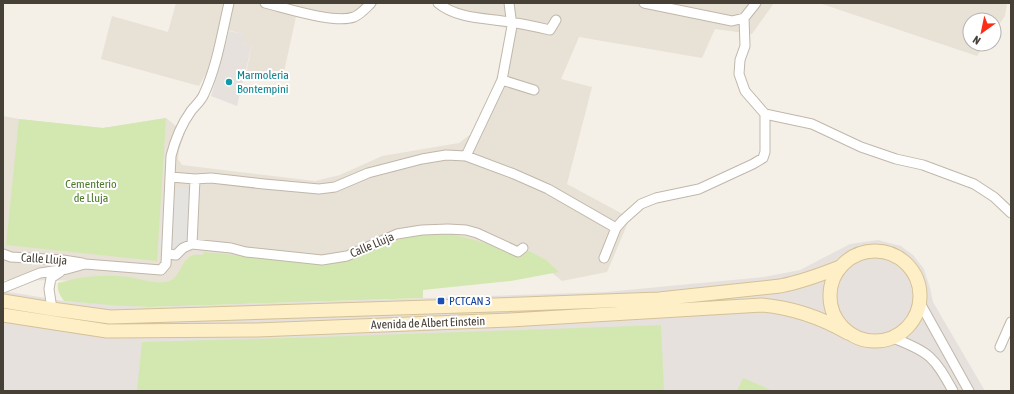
<svg xmlns="http://www.w3.org/2000/svg" width="1014" height="394" font-family="'Asap Condensed',sans-serif">
<style>
.residential{fill:#e8e1d6}
.industrial{fill:#e6e1dc}
.green{fill:#d2e8b0}
.parking{fill:#e5e3e0}
.lines{fill:none;stroke-linecap:round;stroke-linejoin:round}
.minor-casing{stroke:#c0b7aa;stroke-width:11}
.secondary-casing{stroke:#d4c198;stroke-width:15}
.minor{stroke:#fff;stroke-width:9}
.secondary{stroke:#ffefc7;stroke-width:13}
.culture-dot{fill:#0f9aa8;stroke:#fff;stroke-width:1.5}
.transit-dot{fill:#1a4fb4;stroke:#fff;stroke-width:1.5}
.labels{text-anchor:middle;dominant-baseline:central;stroke-width:4;stroke-linejoin:round;paint-order:stroke}
.culture-label{font-size:12px;fill:#0d838f;stroke:#fff;text-anchor:start}
.park-label{font-size:12px;fill:#4c7a29;stroke:#fff}
.street-label{font-size:12px;fill:#474036;stroke:#fff}
.transit-label{font-size:12px;fill:#164399;stroke:#fff;text-anchor:start}
</style>
<rect width="100%" height="100%" fill="#f4f0e8"/>
<path class="residential" d="M176,3H379L361,18L343,23L296,17L282,81L246,73L252,45L243,43L244,34L219,28L207,72L199,86L101,59L112,16L168,32Z
M435,3H774L752,34L715,29L702,58L579,37L561,79L592,87L567,184L630,218L607,272L562,281L530,255L519,259L334,268L206,255L165,285L111,281L3,280V116L19,119L103,128L166,118L185,133L179,150L178,159L182,165L315,181L340,175L382,156L459,143L471,134L486,104L498,74L507,28L480,22Z
M819,3H1007L1005,16L994,32V20H970V44H985L977,56Z"/>
<path class="industrial" d="M229,31L245,34L243,43L252,45L237,106L211,96Z
M878,240L901,246L913,255L924,269L930,288L933,302L985,391H3V291L64,301L149,307L606,292L764,277L800,270L850,244Z"/>
<path class="green" d="M166,118L157,261L6,245L19,119L103,128Z
M439,232C467,237 494,244 519,258L529,251L546,260L559,272L511,281L423,290V298L149,307L111,305L64,301C59,294 57,290 58,283C81,276 106,274 129,277C142,279 153,284 166,282C180,280 180,262 191,256C195,254 199,255 203,255L204,252L325,264L345,261L379,247L410,236Z
M661,325L664,391H137L142,342L322,337Z
M743,378L773,391H737Z"/>
<path class="parking" d="M165,186L201,190L195,250L159,246Z"/>
<g class="lines">
<g class="minor-casing">
<path id="minor" d="M265,3C286,8 334,24 354,17C361,14 366,8 371,3
M438,3C457,19 487,18 510,22C524,24 537,27 550,30L556,20
M644,3L732,21L744,18L756,3
M502,80L534,90
M765,114L812,124L861,147L896,159L923,165L974,184L994,197L1011,213
M466,156L502,80L512,26L509,3
M171,177L195,179L211,178L264,184L319,189L335,187L368,173L422,159L446,155L466,156L514,174L548,189L616,228
M192,244L195,179
M3,254L11,257L63,260L82,263
M167,254L176,255L183,248L192,244L231,248L246,252L322,260L347,256L397,234L422,230L448,229L466,230L477,233L518,252L523,248
M604,258L616,228L623,220L641,204L656,198L699,189L753,164L763,158L765,152V114L745,91L739,74L740,60L745,46L744,18
M3,288L40,273L67,269L85,264L161,270L166,264L171,156C175,140 181,125 191,111C195,106 201,101 204,94C217,66 222,33 229,3
M920,303L969,391
M52,309L49,289L51,278L60,272
M893,338C930,352 934,357 953,391
M1000,347L1011,322"/>
</g>
<g class="secondary-casing">
<path id="secondary" d="M830 296a45 45 0 1 1 90 0a45 45 0 1 1-90 0Z
M3,301L52,309L110,317L523,304L659,299L780,286C801,282 820,275 840,267
M3,315L107,331L257,330L510,320L762,305C794,308 820,317 848,333"/>
</g>
<use href="#minor" class="minor"/>
<use href="#secondary" class="secondary"/>
</g>
<circle class="culture-dot" cx="229" cy="82" r="4"/>
<rect class="transit-dot" x="437" y="297" width="8" height="8" rx="2"/>
<g class="labels">
<g class="culture-label">
<text x="237" y="75">Marmoleria<tspan x="237" dy="14">Bontempini</tspan></text>
</g>
<g class="park-label">
<text x="91" y="184">Cementerio<tspan x="91" dy="14">de Lluja</tspan></text>
</g>
<g class="street-label">
<text transform="translate(372 245) rotate(-23)">Calle Lluja</text>
<text transform="translate(44 259) rotate(4)">Calle Lluja</text>
<text transform="translate(428 323) rotate(-2)">Avenida de Albert Einstein</text>
</g>
<g class="transit-label">
<text x="449" y="301">PCTCAN 3</text>
</g>
</g>
<rect width="1014" height="394" fill="none" stroke="#474036" stroke-width="8"/>
<g transform="translate(982 32) rotate(213)"><circle r="19" fill="#ffffff" stroke="#b5b3af"/>
<path d="M0-3L7 15L0 10L-7 15Z" fill="#fb2f18"/>
<text y="-6" font-size="11" font-weight="bold" text-anchor="middle" fill="#474036">N</text>
</g>
</svg>
